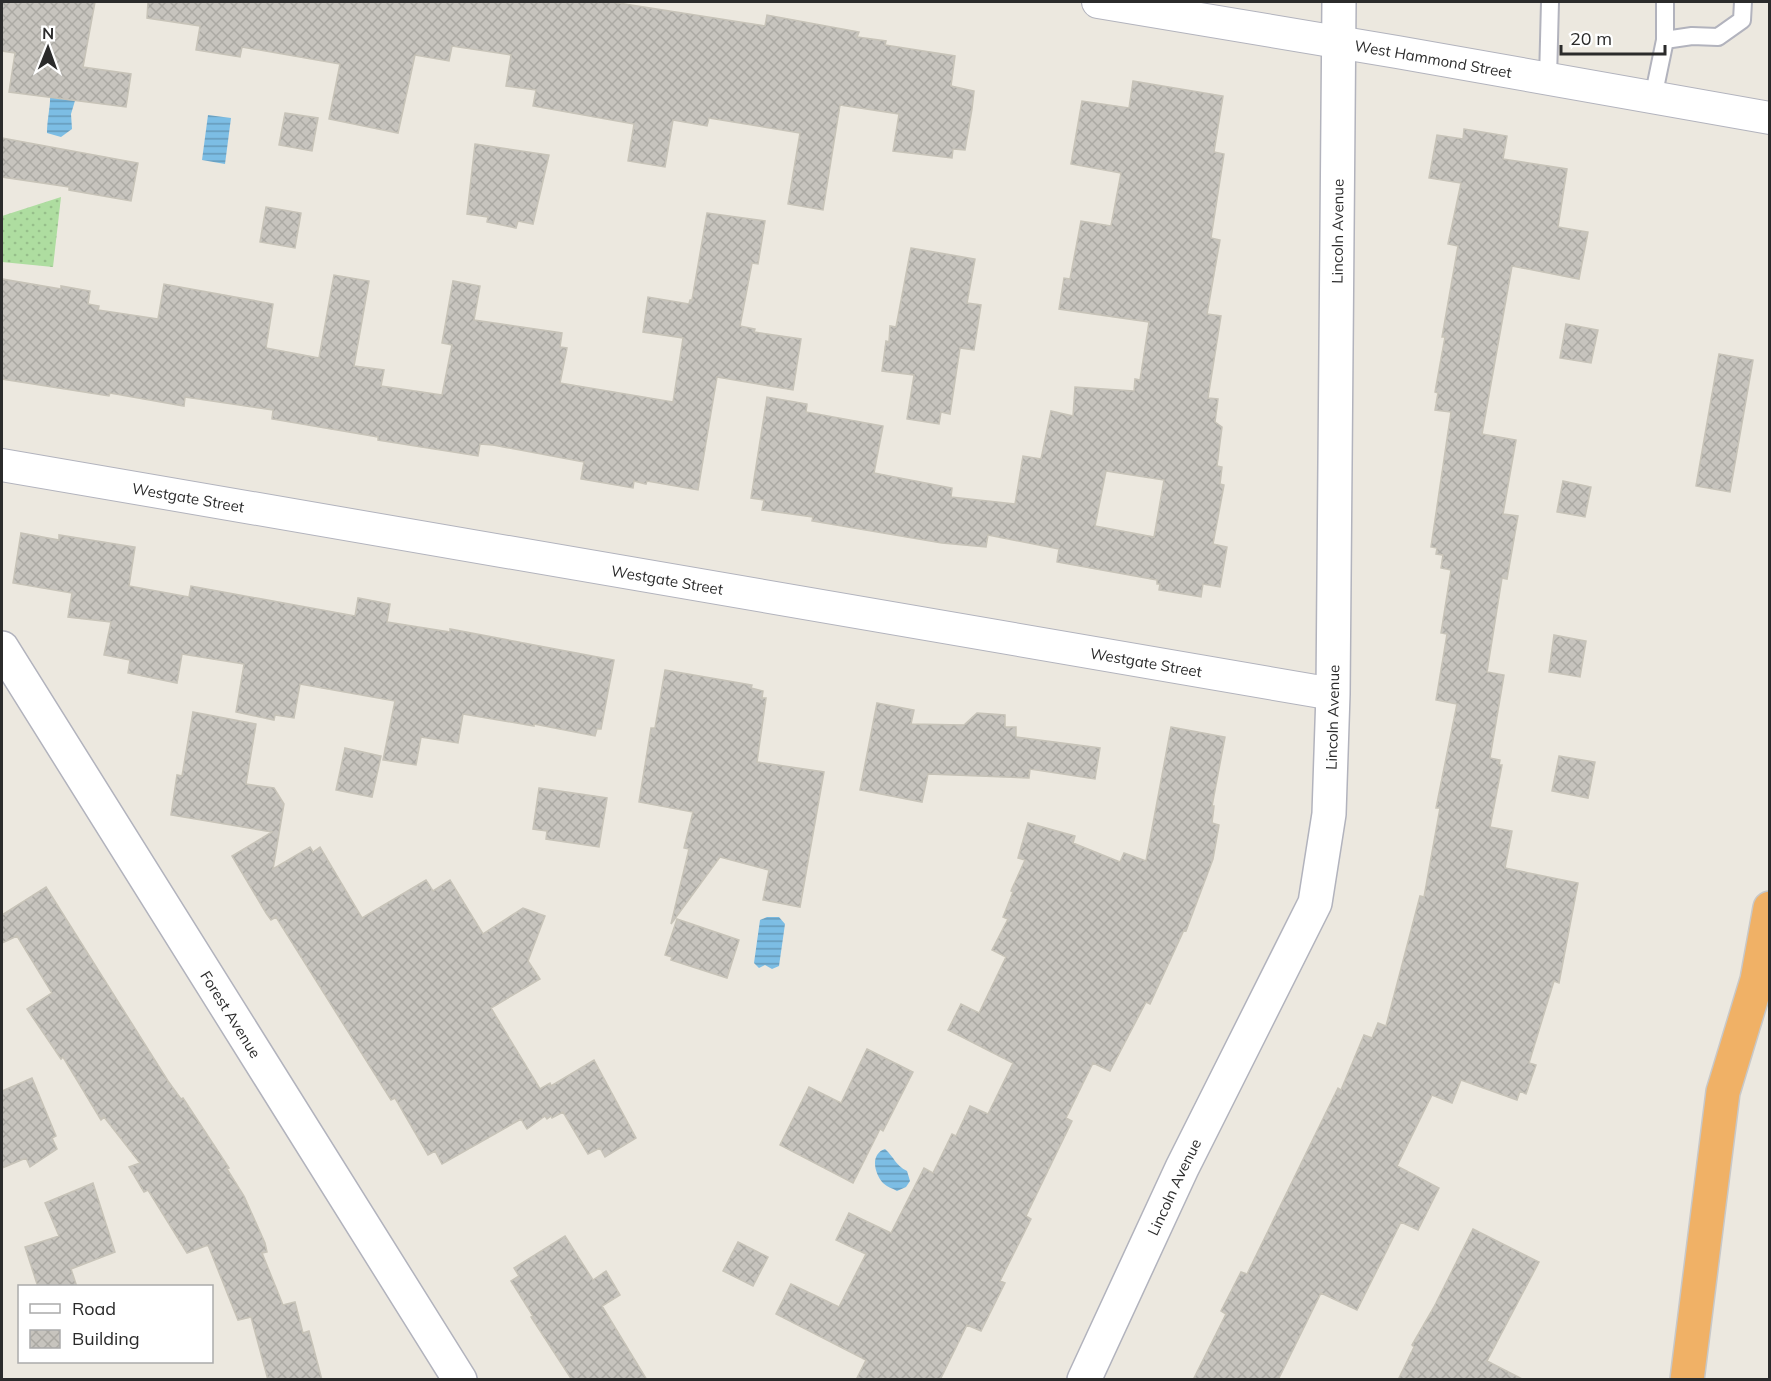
<svg xmlns="http://www.w3.org/2000/svg" width="1771" height="1381" font-family="Mulish,sans-serif">
<style>
.park{fill:url(#park-dots)}
.water{fill:url(#water-rules)}
.building{fill:url(#building-cross-hatch);stroke:#c7c3b8;stroke-width:1.5;fill-rule:evenodd}
.lines{fill:none;stroke-linecap:round;stroke-linejoin:round}
.service-casing{stroke:#b2b3bd;stroke-width:20}
.minor-casing{stroke:#b2b3bd;stroke-width:34}
.tertiary-casing{stroke:#b2b3bd;stroke-width:36}
.secondary-casing{stroke:#b2b3bd;stroke-width:36}
.motorway-casing{stroke:#c8c8c8;stroke-width:36}
.service{stroke:#fff;stroke-width:16}
.minor{stroke:#fff;stroke-width:32}
.tertiary{stroke:#fff;stroke-width:33}
.secondary{stroke:#fff;stroke-width:33}
.motorway{stroke:#f0b166;stroke-width:33}
.labels{text-anchor:middle;dominant-baseline:central;stroke-width:6;stroke-linejoin:round;paint-order:stroke}
.street-label{font-size:15px;fill:#2b2b2b;stroke:#fff}
</style>
<defs>
<pattern id="park-dots" width="8" height="8" patternUnits="userSpaceOnUse" patternTransform="scale(1.5)"><rect width="8" height="8" fill="#aedda0"/><path d="M2 2h.1M6 6h.1" fill="none" stroke="#96be8a" stroke-width="1.8" stroke-linecap="round"/></pattern>
<pattern id="water-rules" width="6" height="5" patternUnits="userSpaceOnUse" patternTransform="scale(1.5)"><rect width="6" height="5" fill="#7cbde4"/><path d="M0 2.5h6" fill="none" stroke="#669ab9"/></pattern>
<pattern id="building-cross-hatch" width="8" height="8" patternUnits="userSpaceOnUse" patternTransform="scale(1.5)"><rect width="8" height="8" fill="#c7c4be"/><path d="M0 0l8 8M0 8l8-8" fill="none" stroke="#aba9a3"/></pattern>
</defs>
<rect width="100%" height="100%" fill="#ece8df"/>
<path class="park" d="M61,197L53,267L2,262V216Z"/>
<path class="water" d="M50,91L77,94L71,114L72,129L61,137L47,133C47,118 51,106 50,91Z
M208,115L231,118L225,164L202,160Z
M767,917H779L785,924L779,966L772,969L765,965L759,968L754,963L760,920Z
M885,1149C895,1158 895,1165 907,1171L910,1181L906,1187L897,1191C892,1188 887,1187 883,1183C874,1173 870,1154 885,1149Z"/>
<path class="building" d="M2,2H95L83,67L131,74L126,107L9,92L15,53L2,51Z
M148,2H612L765,26L767,15L859,32L857,37L886,41L885,45L955,56L951,86L974,91L972,109L965,150L953,149L952,158L893,151L899,114L840,105L823,210L788,204L800,133L709,118L707,126L673,120L665,167L628,161L634,124L533,106L536,90L506,86L511,55L452,46L449,61L415,55L398,133L329,119L340,64L242,47L240,57L196,50L200,26L147,18Z
M1133,81L1223,96L1214,152L1224,154L1211,238L1220,240L1207,314L1221,316L1208,398L1218,399L1215,422L1222,427L1217,466L1222,467L1220,484L1224,485L1213,544L1227,547L1220,587L1203,584L1201,597L1159,590L1160,584H1157V580L1057,562L1059,549L988,535L986,547L942,543L812,521L813,517L762,510L764,500L751,498L767,397L807,404L806,412L883,426L874,473L952,488L951,497L1015,504L1023,456L1041,459L1051,411L1073,416L1075,387L1134,391L1135,379L1140,380L1149,322L1059,309L1064,278L1070,279L1081,221L1111,226L1121,173L1071,164L1082,101L1129,108ZM1106,471L1164,480L1154,537L1095,526Z
M285,113L318,118L312,151L279,145Z
M1464,129L1507,136L1503,159L1567,169L1558,227L1588,232L1579,279L1512,266L1482,434L1516,440L1503,514L1518,516L1507,579L1502,578L1487,672L1504,675L1490,758L1500,760L1499,765H1502L1490,827L1512,831L1505,868L1578,883L1559,983L1554,981L1529,1063L1536,1065L1526,1094L1520,1091L1517,1100L1461,1080L1452,1103L1432,1095L1397,1166L1439,1188L1418,1230L1401,1222L1357,1310L1321,1293L1278,1380H1193L1226,1314L1221,1311L1241,1272L1247,1274L1338,1088L1341,1090L1364,1035L1372,1038L1378,1023L1386,1026L1420,896L1424,897L1440,808H1436L1457,704L1436,700L1447,634L1441,633L1451,570L1441,568L1443,555L1436,554L1437,548L1431,547L1451,412L1435,410L1438,393L1435,392L1445,337H1442L1458,246L1448,244L1461,183L1429,178L1437,135L1463,139Z
M2,138L138,163L131,201L69,190V187L2,177Z
M475,144L549,155L533,224L518,221L516,228L487,222L488,217L467,214Z
M266,207L301,213L295,248L260,242Z
M707,213L765,221L758,264L752,263L740,326L755,329L754,332L801,339L793,390L717,377L698,490L647,481L646,484L634,481L633,488L581,479L584,462L493,445L480,444L478,456L378,440V437L272,419L273,410L185,397L184,406L110,393L109,396L2,379V279L61,289V286L90,291L88,304L99,306L98,310L158,319L164,284L273,304L266,348L319,358L334,275L369,281L354,366L384,370L381,386L442,395L452,345L442,343L453,281L480,286L474,320L562,333L560,347L567,348L560,383L673,402L683,338L643,332L648,297L689,304L690,300H692Z
M911,248L975,259L967,303L981,305L974,350L960,348L950,414L941,412L939,424L907,419L914,375L882,371L886,341L889,342L890,326L896,327Z
M1566,324L1598,330L1591,363L1560,358Z
M1719,354L1753,360L1730,492L1696,486Z
M1563,481L1591,487L1585,517L1557,512Z
M21,533L59,540V535L135,547L129,586L189,597L191,586L355,616L358,598L390,604L387,622L450,632V629L614,660L601,729H597L595,736L534,724V726L463,714L458,743L421,737L416,765L383,760L395,701L300,684L294,718L275,715L274,720L236,712L244,664L182,654L177,683L128,673L130,660L104,655L111,622L68,617L72,593L13,583Z
M1554,635L1586,641L1580,677L1549,672Z
M665,670L752,685L751,688L763,691L762,698H766L757,762L824,772L800,907L763,900L769,870L720,857L671,924L689,849L684,848L693,812L639,802L651,728H655Z
M877,703L914,710L911,724L964,725L977,713L1005,715V727H1016V737L1100,748L1095,779L1030,769L1029,778L928,774L922,802L860,790Z
M193,712L256,724L246,784L274,788L284,804L273,869L310,847L313,852L320,847L362,918L426,880L433,891L450,880L483,934L523,908L545,916L528,961L540,979L491,1008L540,1089L550,1083L551,1086L594,1060L636,1138L605,1157L600,1148L588,1154L563,1112L552,1118L551,1116L547,1119L545,1116L527,1129L521,1119L442,1164L435,1151L428,1155L395,1098L391,1100L276,917L271,920L266,913L232,856L272,832L171,815L177,775L182,776Z
M1171,727L1225,737L1212,806H1214L1212,823L1219,825L1213,859L1186,931L1184,930L1150,1004L1146,1002L1110,1071L1093,1063L1066,1118L1072,1121L1026,1216L1031,1219L1000,1281L1005,1283L981,1331L967,1325L940,1380H856L866,1360L776,1314L791,1284L839,1307L866,1254L836,1240L849,1213L891,1233L924,1168L933,1173L952,1134L956,1136L970,1106L988,1114L1013,1063L948,1030L961,1004L979,1013L1006,957L992,950L1008,919L1003,917L1013,892L1011,891L1025,860L1018,858L1028,823L1075,836L1073,843L1120,862L1124,853L1146,861Z
M345,748L381,756L372,797L336,790Z
M1559,756L1595,762L1588,798L1552,791Z
M539,788L607,798L599,847L546,839L547,831L533,829Z
M46,887L168,1081L181,1099L183,1098L229,1168L227,1169L244,1196L265,1243L267,1252L262,1253L283,1305L295,1302L303,1333L309,1331L322,1380H268L251,1317L238,1320L208,1245L187,1253L148,1190L144,1192L129,1167L140,1163L104,1117L101,1120L63,1057L61,1059L27,1009L52,993L17,936L2,943V915Z
M677,919L739,940L727,978L671,960L672,957L665,955Z
M867,1049L913,1072L883,1131L880,1129L853,1183L780,1145L809,1087L841,1103Z
M32,1078L56,1136L52,1138L57,1149L30,1167L26,1158L2,1168V1091Z
M93,1183L115,1252L71,1269L77,1287H38L25,1247L59,1236L45,1203Z
M1473,1229L1539,1262L1487,1361L1524,1380H1398L1414,1347L1412,1345L1434,1307Z
M565,1236L593,1280L606,1271L620,1295L602,1306L647,1380H572L531,1317L533,1316L511,1281L519,1276L514,1268Z
M738,1242L768,1257L753,1286L723,1271Z"/>
<g class="lines">
<g class="service-casing">
<path id="service" d="M1665,40L1692,36L1718,37L1742,20L1743,2
M1548,79L1550,2
M1653,98L1665,40V2"/>
</g>
<g class="minor-casing">
<g id="minor">
<path id="s1" d="M1098,2L1397,52L1770,118"/>
<path id="s2" d="M2,465L1333,694"/>
</g>
</g>
<g class="tertiary-casing">
<g id="tertiary">
<path id="s3" d="M2,648L460,1380"/>
</g>
</g>
<g class="secondary-casing">
<g id="secondary">
<path id="s4" d="M1084,1380L1182,1168L1315,903L1329,814L1333,694L1339,2"/>
</g>
</g>
<g class="motorway-casing">
<path id="motorway" d="M1687,1380L1723,1092L1757,980L1770,908"/>
</g>
<use href="#service" class="service"/>
<use href="#minor" class="minor"/>
<use href="#tertiary" class="tertiary"/>
<use href="#secondary" class="secondary"/>
<use href="#motorway" class="motorway"/>
</g>
<g class="labels">
<g class="street-label">
<text stroke="none"><textPath href="#s1" startOffset="340">West Hammond Street</textPath></text>
<text stroke="none"><textPath href="#s4" startOffset="1203">Lincoln Avenue</textPath></text>
<text stroke="none"><textPath href="#s2" startOffset="189">Westgate Street</textPath></text>
<text stroke="none"><textPath href="#s2" startOffset="675">Westgate Street</textPath></text>
<text stroke="none"><textPath href="#s2" startOffset="1161">Westgate Street</textPath></text>
<text stroke="none"><textPath href="#s4" startOffset="717">Lincoln Avenue</textPath></text>
<text stroke="none"><textPath href="#s3" startOffset="432">Forest Avenue</textPath></text>
<text stroke="none"><textPath href="#s4" startOffset="213">Lincoln Avenue</textPath></text>
</g>
</g>
<rect width="1771" height="1381" fill="none" stroke="#2b2b2b" stroke-width="6"/>
<rect x="18" y="1285" width="195" height="78" fill="#ffffff" stroke="#aaaaaa" stroke-width="1.5"/>
<rect x="30" y="1304" width="30" height="9" fill="#ffffff" stroke="#aaaaaa" stroke-width="1.5"/>
<text x="72" y="1315" font-size="18" fill="#2b2b2b">Road</text>
<rect x="30" y="1330" width="30" height="18" fill="url(#building-cross-hatch)" stroke="#aaaaaa" stroke-width="1.5"/>
<text x="72" y="1345" font-size="18" fill="#2b2b2b">Building</text>
<g transform="translate(48 48) rotate(1)" stroke="#ffffff" stroke-width="4.5" paint-order="stroke">
<path d="M0-4.5L10 22L0 15L-10 22Z" fill="#2b2b2b"/>
<text y="-9" font-size="16" font-weight="bold" text-anchor="middle" fill="#2b2b2b">N</text>
</g>
<path d="M1561 45v9h104v-9" fill="none" stroke="#2b2b2b" stroke-width="3"/>
<text x="1570" y="45" font-size="18" fill="#2b2b2b" stroke="#ffffff" stroke-width="4.5" paint-order="stroke">20 m</text>
</svg>
